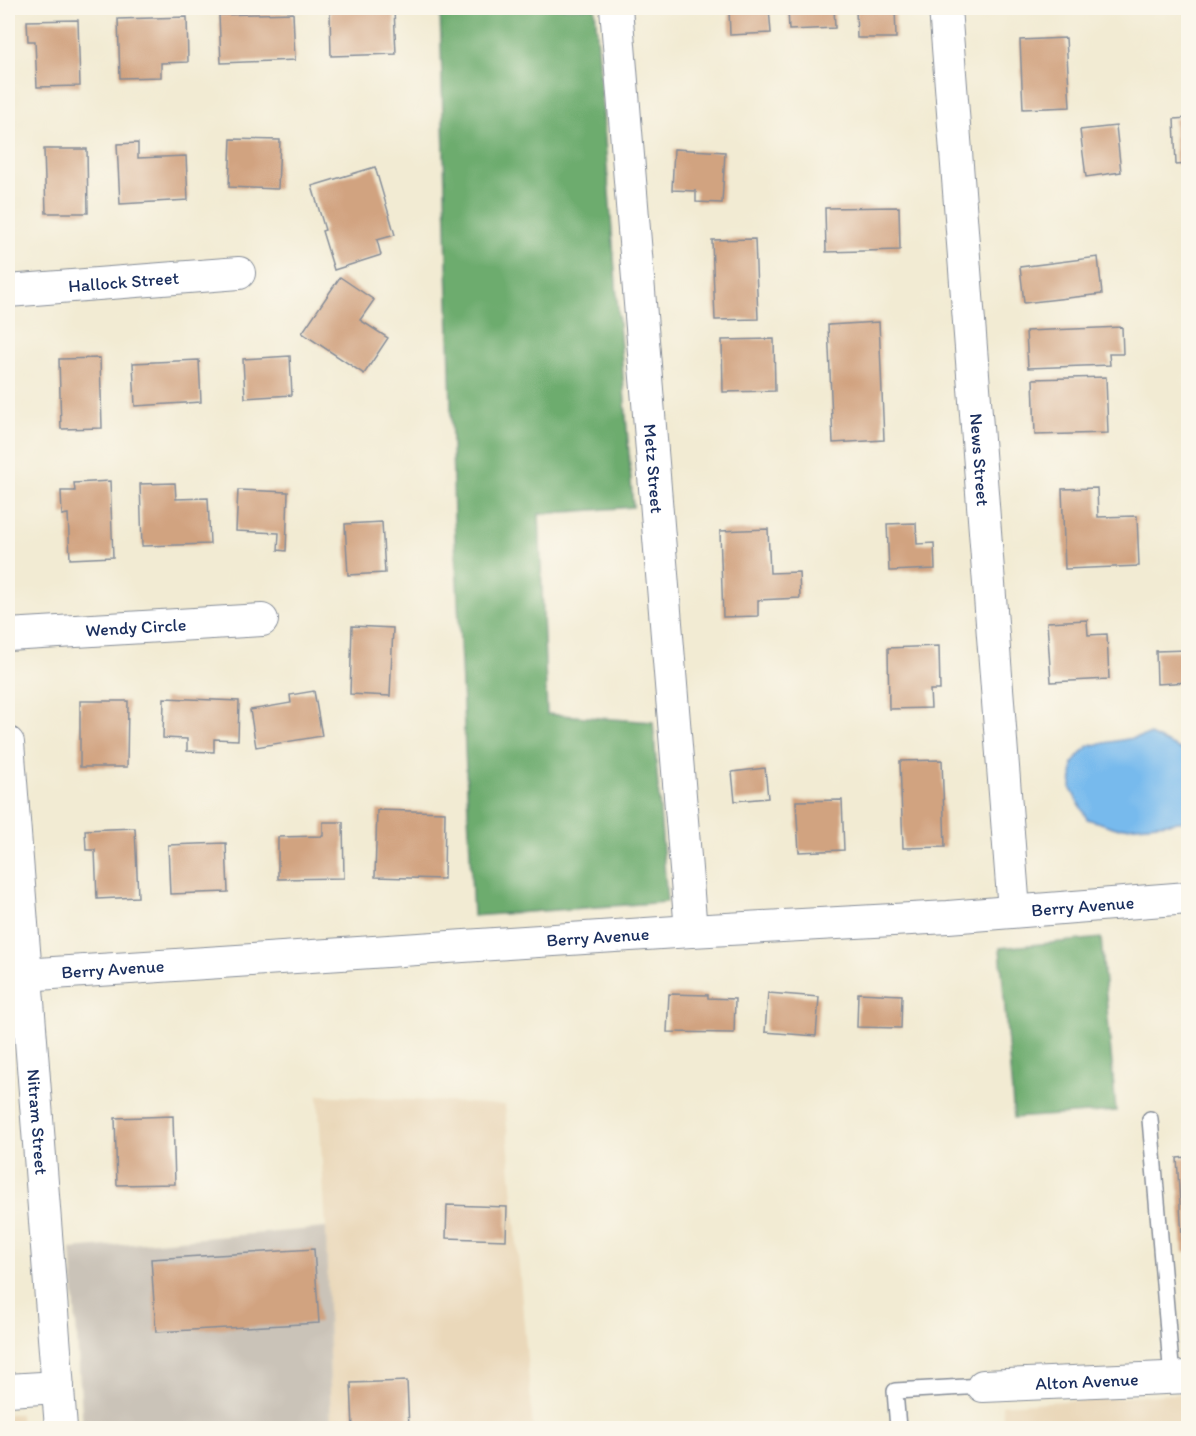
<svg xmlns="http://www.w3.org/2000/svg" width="1196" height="1436" font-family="Itim,sans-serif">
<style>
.built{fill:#ead8ba}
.industrial{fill:#cac3b8}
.forest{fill:#6dac6e;stroke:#446e66;stroke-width:1.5}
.water{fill:#77baed;stroke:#4974a6;stroke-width:1.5}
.building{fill:#d1a380}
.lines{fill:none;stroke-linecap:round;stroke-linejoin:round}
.service-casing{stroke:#868d98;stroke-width:18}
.minor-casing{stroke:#868d98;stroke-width:34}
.service{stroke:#fff;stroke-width:15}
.minor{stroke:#fff;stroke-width:32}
.labels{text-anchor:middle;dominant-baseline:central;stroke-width:4.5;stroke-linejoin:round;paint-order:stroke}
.street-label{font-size:18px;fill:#1b2f5e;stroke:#fbf7ec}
</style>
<rect width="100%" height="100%" fill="#fbf7ec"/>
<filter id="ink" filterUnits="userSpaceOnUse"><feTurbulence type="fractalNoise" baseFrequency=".0167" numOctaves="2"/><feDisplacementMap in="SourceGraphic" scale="12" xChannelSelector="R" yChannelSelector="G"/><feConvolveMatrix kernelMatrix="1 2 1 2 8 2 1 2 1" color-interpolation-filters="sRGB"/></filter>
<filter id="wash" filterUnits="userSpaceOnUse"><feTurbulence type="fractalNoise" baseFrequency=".008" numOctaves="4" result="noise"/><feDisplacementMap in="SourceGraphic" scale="24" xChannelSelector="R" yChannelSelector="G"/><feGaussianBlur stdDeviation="1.35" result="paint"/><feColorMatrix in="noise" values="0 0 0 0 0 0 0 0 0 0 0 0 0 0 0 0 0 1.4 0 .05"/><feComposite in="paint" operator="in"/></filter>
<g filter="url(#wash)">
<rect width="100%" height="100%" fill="#f2ebd3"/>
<path class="built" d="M318,1095L505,1105L533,1428H331L326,1228Z
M1188,1393V1428H1004L1002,1405Z
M8,1414H20L21,1428H8Z"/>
<path class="industrial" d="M326,1228L331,1428H83L71,1249Z"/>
<path class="forest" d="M440,8H595L633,507L539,514L547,714L653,722L667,902L473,916L454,517Z
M1101,938L1116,1111L1014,1118L1000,948Z"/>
<path class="water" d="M1150,735L1184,751H1188V821L1116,828L1087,819L1071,789L1073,763L1088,746Z"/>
<g id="blocks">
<path class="building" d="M729,8H769L771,33L730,35Z
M788,8H834L835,28L789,30Z
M856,8H895L896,38H857Z
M394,9L396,54L331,56L330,11Z
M293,13L295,60L221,63L219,15Z
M187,17L188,62L161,63V77L120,78L118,19Z
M78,20L80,86L37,87L35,41H28L27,21Z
M1066,38L1070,107L1023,109L1020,40Z
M1188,118V164L1176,165L1174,119Z
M1116,126L1121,172L1086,177L1080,130Z
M231,139L280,140L278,189L229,187Z
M138,143V158L186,156L188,200L120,204L117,144Z
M44,149H87L88,213H46Z
M674,149L725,152L722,203L696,202V191L672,190Z
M375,167L395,235L377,240L381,255L334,270L322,231L325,230L312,186Z
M899,207L900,250L826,252L825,208Z
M755,239L758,319L715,320L712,240Z
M1098,257L1102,294L1024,303L1020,267Z
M340,277L374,300L360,320L388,338L364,374L302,333Z
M879,322L884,440L833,443L828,325Z
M1122,327L1123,354H1109L1110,365L1028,368L1026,331Z
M774,339L775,391L723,392L722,340Z
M290,356L292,395L245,398L243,359Z
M100,358L102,428L61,429L59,359Z
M199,360L201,402L135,406L133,363Z
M1106,377L1108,433L1035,435L1033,379Z
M110,481L113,557L70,559L68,514L62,515L61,491H75L74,483Z
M175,483L176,499L208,498L210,544L142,546L140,484Z
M1097,488L1098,517L1137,516L1139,566L1065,569L1062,489Z
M238,490L288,492L286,551L278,550L279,533L236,531Z
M382,522L385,573L348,575L345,524Z
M916,523L917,544L934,543L935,569L889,571L887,524Z
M768,529L770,573L799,572L800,598L758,600V616L723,617L720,531Z
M1087,620L1088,635L1107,634L1109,679L1051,682L1047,622Z
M352,626L393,628L390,696L350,694Z
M939,646L940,690H930L931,708L889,709L888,648Z
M1188,650V682L1157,684L1156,651Z
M314,691L322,736L256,747L250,710L291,703L290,695Z
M164,698L239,701L238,740L214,739V752L187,751V739L163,738Z
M80,701H128L127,767H80Z
M942,760L945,847L903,848L900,761Z
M765,768L768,798L735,801L732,772Z
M842,800L844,850L799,852L796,801Z
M377,810L445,812L444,879L375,877Z
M323,822H343L344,878L278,879V837L323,836Z
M135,828L138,897L97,899L95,850H86L85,830Z
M226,843L228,892L170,894L168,845Z
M768,993L819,997L816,1036L765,1032Z
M858,993L902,995L901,1028L857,1027Z
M669,994L708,995V998L735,999L734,1033L667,1032Z
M173,1116L175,1184L117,1185L115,1118Z
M1188,1157V1252H1183L1177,1158Z
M447,1205L507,1207L506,1240L446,1238Z
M314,1249L319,1323L156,1332L151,1259Z
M407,1381L409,1428H353L351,1383Z"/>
</g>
</g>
<g filter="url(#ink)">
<use href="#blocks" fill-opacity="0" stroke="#868d98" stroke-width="1.5"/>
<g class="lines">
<g class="service-casing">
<path id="service" d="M1150,1119L1172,1378
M898,1428L895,1391L983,1386"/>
</g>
<g class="minor-casing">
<g id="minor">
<path id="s1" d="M616,8L691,931"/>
<path id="s2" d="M945,8L1014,911"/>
<path id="s3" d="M8,291L239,273"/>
<path id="s4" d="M8,635L262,620"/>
<path id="s5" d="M8,743L61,1428"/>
<path id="s6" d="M8,976L691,931L948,917L1188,898"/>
<path id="s7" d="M983,1386L1188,1377"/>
<path d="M8,1390L58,1387"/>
</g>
</g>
<use href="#service" class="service"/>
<use href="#minor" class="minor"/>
</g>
</g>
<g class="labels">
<g class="street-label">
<text stroke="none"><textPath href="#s3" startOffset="116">Hallock Street</textPath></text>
<text stroke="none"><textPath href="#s2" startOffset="453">News Street</textPath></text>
<text stroke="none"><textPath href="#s1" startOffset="462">Metz Street</textPath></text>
<text stroke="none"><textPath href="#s4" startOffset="128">Wendy Circle</textPath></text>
<text stroke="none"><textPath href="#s6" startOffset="1077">Berry Avenue</textPath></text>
<text stroke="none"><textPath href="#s6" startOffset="591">Berry Avenue</textPath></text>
<text stroke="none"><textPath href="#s6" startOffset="105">Berry Avenue</textPath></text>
<text stroke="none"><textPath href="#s5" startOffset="380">Nitram Street</textPath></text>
<text stroke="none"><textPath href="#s7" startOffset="104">Alton Avenue</textPath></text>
</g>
</g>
<rect width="1196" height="1436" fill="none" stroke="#fbf7ec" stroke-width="30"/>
</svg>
